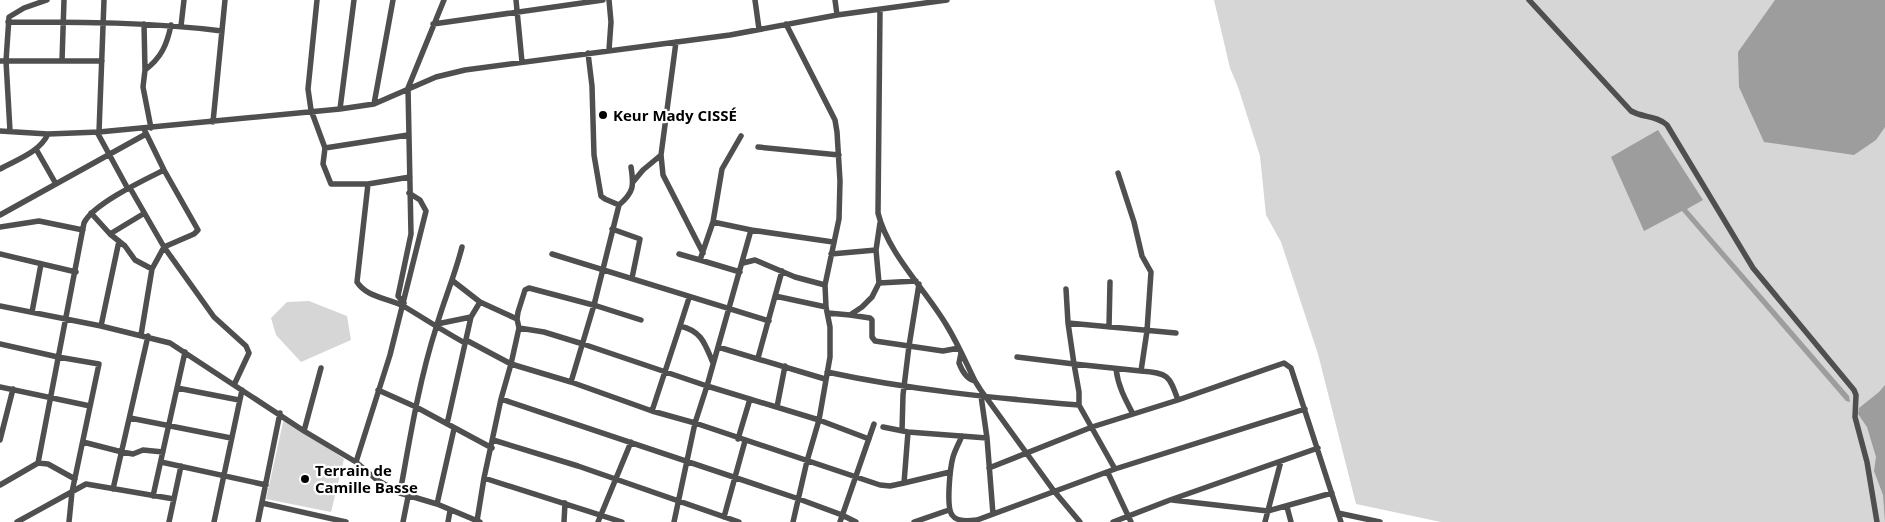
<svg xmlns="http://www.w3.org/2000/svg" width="1885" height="522" font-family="'Open Sans',sans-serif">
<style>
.green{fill:#d6d6d6}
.water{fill:#9d9d9d}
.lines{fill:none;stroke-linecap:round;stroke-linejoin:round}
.street{stroke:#4f4f4f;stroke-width:5.5}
.poi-dot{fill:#000;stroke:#fff;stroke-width:2}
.labels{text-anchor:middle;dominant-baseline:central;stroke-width:4.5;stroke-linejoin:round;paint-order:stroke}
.poi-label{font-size:15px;font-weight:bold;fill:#000;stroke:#fff;text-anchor:start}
</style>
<rect width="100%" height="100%" fill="#fff"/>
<path class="green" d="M1214,0H1885V522H1441L1356,504L1318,354L1281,242L1266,215L1260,156L1238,87L1230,68Z
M309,301L347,316L351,340L301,362L276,335L271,318L287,302Z
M284,418L344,459L331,512L266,499Z"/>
<path class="water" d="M1775,0H1885V127L1876,140L1854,155L1764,142L1739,87L1738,52Z
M1658,130L1703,200L1687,209L1849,396L1850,402L1846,401L1682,211L1644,231L1611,157Z
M1885,385V522L1883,495L1874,471L1876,457L1867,427L1858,414L1859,408L1879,392Z"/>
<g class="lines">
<path class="street" d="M317,0L308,89L311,110L325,148L323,164L331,184H368L410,177
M516,0L522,62
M609,0L611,22L609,50
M755,0L759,29
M835,0L837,15
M1529,0L1631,111C1643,118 1656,115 1667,125L1753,268L1854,390L1856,395L1855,417L1867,462L1877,522
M880,10L878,213C888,254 926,290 947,326C958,344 966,363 975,381
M8,22C80,22 152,22 222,31
M144,24L145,70
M433,24L603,0
M786,24L835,120L837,132L840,181L839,219L825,285L826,307L830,327V357L819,420L807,461L793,522
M181,26L184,0
M676,42L661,155L663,175L703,253
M588,53L592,86L594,155L601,196L605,199L619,205
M0,61H102
M62,61L64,0
M374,104L393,0
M340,109L354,0
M213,122L225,0
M151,128L143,87L145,70C161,58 167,45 171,25
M0,131L48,134L99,132L340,109L374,104L436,77L465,70L730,35L837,15L947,0
M10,131L6,61L9,17L24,8L47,0
M97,132L128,189
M99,132L104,0
M758,147L839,155
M325,148L408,135
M36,149L56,184
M0,169C16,160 40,152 48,134
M633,182L643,170L661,155
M368,184L357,282C367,298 390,298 405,307C425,319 445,332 465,343
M130,188L164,247L214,317L246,346L249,353L234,385
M91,213L110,234L125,246L135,260L152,269L164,247L194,234L198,230L164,170L144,129
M0,215L146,134
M713,222L751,230L833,242
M880,223L876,250L879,283L872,297L862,307L850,315L870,318L872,320V337L875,341L909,346L919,284
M0,227L39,221L83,230
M612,229L640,239L632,278
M110,234L143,214
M0,254L76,272
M552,254L769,321
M679,254L700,260
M831,254L876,250
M743,263L755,260L795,277L825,285
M740,272L700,260L713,222L722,169L741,136
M453,281L480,302L517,319
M879,283L916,281
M775,296L826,307
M689,298L680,326C702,331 705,344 713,363
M404,303L398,296L411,234L408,88L444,0
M0,306L101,326L170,343L304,431L356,462L377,480L400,493L437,504L480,522
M32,312L41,264
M828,313L850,315
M1068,323L1176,333
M437,324L471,317
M101,326L119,241
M1109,327L1110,282
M519,328L544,332L583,344L707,386L819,420L869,439
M141,335L152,269
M466,340L511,364L571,382L652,411L695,423L880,485L890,486L904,483
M0,344L58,357L99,364L72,492L69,522
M718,347L825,379
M961,353L959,363C962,371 966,379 975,381L980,389L1054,491L1080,522
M1017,357L1074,364L1068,323L1066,289
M758,358L782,271
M1116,369C1118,386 1125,399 1133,414
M1141,371C1168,373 1169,375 1178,400
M827,372C910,390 994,398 1079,405
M571,382L594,305L619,205C634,192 634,186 631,167
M0,387L90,406
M177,388L239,400
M378,390L416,407L492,448
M981,396L987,438L993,514
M501,399L799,499L842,515L856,522
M777,407L785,366
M652,411L680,326
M130,418L231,438
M447,424L471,317L480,302
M883,427L908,432L987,438
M304,431L321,368
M902,431L903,395L909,346L943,351L959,348
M908,432L904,483L950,472
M962,436C959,443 955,450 953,457C950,468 946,507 952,515C957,522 968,521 977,520L1115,469L1305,409
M738,439L750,399
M0,440L13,389
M493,440L578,466L739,522
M83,442L122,452L133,454L143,450L163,452
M161,462L266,485
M356,462L390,355L426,211L420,200L409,193
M38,463L84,223C93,204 144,180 164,170
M989,468L1092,427L1178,400L1284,363L1291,368L1341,522
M1115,469L1079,405V392L1074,364L1141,371L1147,331L1151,272L1142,256L1134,222L1118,173
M1108,473L1131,522
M484,478L622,522
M0,485L38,463L48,464L75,479
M113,489L148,336
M400,493C410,438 419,381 436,328C444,300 455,275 462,247
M153,496L185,352
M1172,500L1268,511L1332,493
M262,503L346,522
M437,504L454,429
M1287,507L1291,522
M1338,513L1380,522
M724,517L745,441
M477,521L484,478L501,399L511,364L519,328L517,319L518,312L525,290L529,288L597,306L641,320
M17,522L86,484L174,499
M169,522L181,466
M214,522L242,390
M258,522L280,413
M403,522L408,497
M448,522L450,511
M564,522L565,503
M598,522L631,442
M674,522L695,423L707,386L751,230
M840,522L874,424
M914,522L949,510
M1113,522L1170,500L1318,448
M1265,522L1281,461"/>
</g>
<g class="poi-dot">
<circle cx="603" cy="115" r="5"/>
<circle cx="305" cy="479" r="5"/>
</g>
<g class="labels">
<g class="poi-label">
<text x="613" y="115">Keur Mady CISSÉ</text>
<text x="315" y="470">Terrain de<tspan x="315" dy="17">Camille Basse</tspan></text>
</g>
</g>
</svg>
